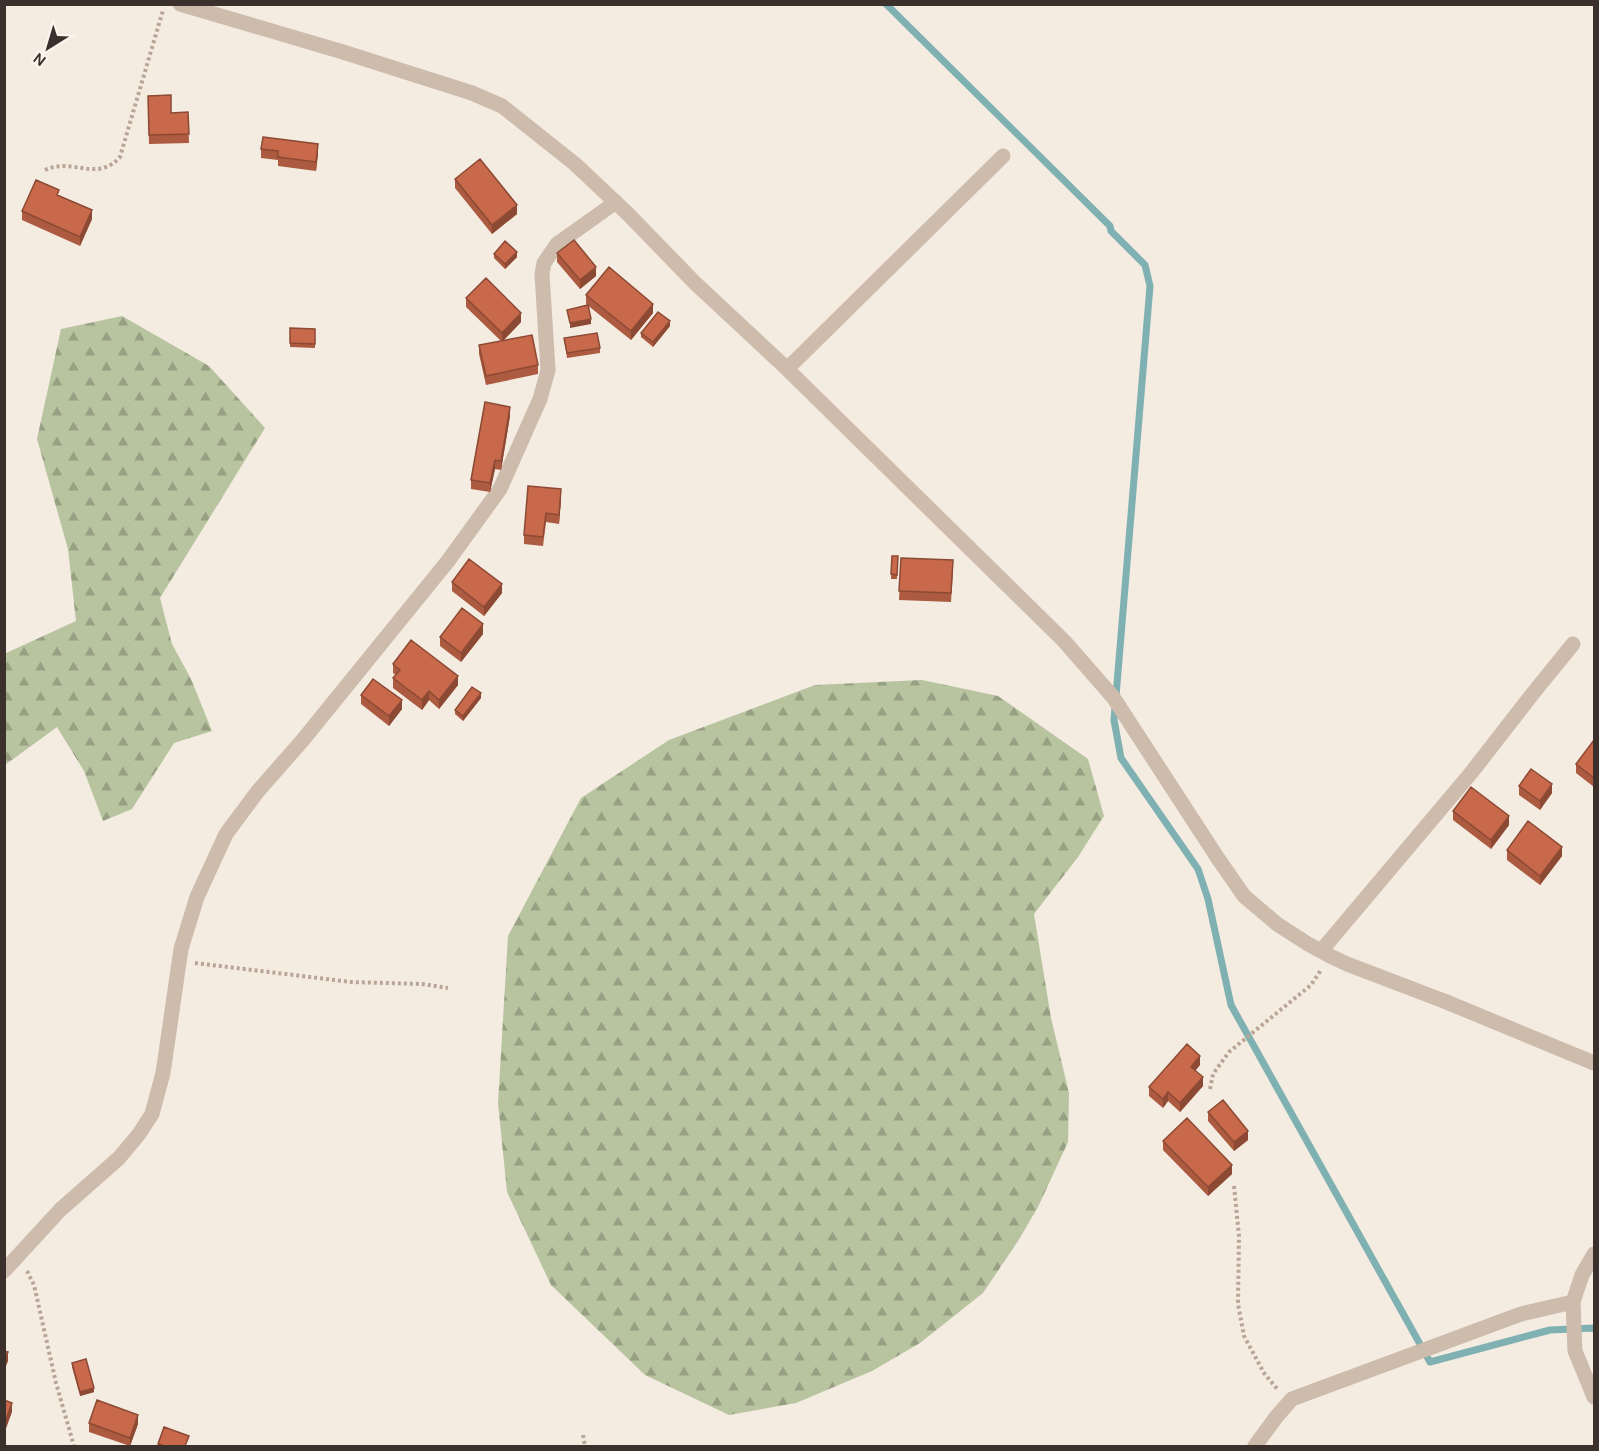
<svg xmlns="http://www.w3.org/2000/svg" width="1599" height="1451" font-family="Karla,sans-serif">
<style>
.forest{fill:url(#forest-firs)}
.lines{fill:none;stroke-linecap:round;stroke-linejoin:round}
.stream{stroke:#7fb0b2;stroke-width:7}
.path{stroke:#b9a596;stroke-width:4;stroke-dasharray:3 3;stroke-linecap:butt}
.street{stroke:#cdbbac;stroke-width:15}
.wall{fill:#ac5a40}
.shaded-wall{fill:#8c4a34}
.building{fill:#c8694b;stroke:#8c4a34;stroke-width:1.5}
</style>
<defs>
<pattern id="forest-firs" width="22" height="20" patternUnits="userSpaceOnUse" patternTransform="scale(1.5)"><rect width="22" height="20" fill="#b8c4a0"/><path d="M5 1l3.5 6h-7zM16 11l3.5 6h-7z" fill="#97a083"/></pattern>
</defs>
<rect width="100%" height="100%" fill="#f4ebe1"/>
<path class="forest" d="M122,316L209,366L265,428L160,598L172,644L191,679L212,731L174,743L132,809L103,821L84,771L57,727L5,765L4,654L76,621L68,549L37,439L61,329Z
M922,680L998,696L1088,759L1104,816L1078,857L1034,914L1051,1018L1069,1093L1068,1142L1038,1207L1018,1241L983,1293L920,1343L872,1371L796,1403L729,1415L645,1375L551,1285L507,1192L498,1103L508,936L581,798L669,740L815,685Z"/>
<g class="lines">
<path class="stream" d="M886,4L1110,226L1111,231L1145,265L1150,286L1114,720L1121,758L1198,869L1208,899L1231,1005L1430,1362L1550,1330L1594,1328V1329"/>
<path class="path" d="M45,170C73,157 97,183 120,157L163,10
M195,963L351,982L422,984L448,988
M1210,1089L1213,1074L1229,1052L1311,985L1321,970
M1234,1186L1239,1236L1238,1304L1244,1336L1264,1373L1278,1390
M27,1271L34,1285L56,1383L74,1446
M583,1435L585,1446"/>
<path class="street" d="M180,4L343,52L472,93L502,106L575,164L628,214L695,283L783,365L1064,641L1113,697L1217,857L1244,896L1277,924L1308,944L1330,956L1347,964L1444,1001L1594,1063
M787,369L1003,156
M1321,951L1471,773L1534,692L1573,644
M1594,1254L1582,1275L1573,1302L1575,1351L1594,1397
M4,1271L60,1210L119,1158L139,1134L152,1114L163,1073L181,949L197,897L226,834L258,791L302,741L448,561L500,489L540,399L548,370L542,274L544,263L557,244L616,202
M1255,1446L1277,1416L1292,1399L1521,1314L1573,1302"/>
</g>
<path class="wall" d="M148,96L171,113L188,112L189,143L149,144Z
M261,149L318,153L316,171L278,166V160L261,158Z
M455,179L517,214L492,234L455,188Z
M59,195L92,219L80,246L22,220V211Z
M557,253L596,276L580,289L557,262Z
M494,254L517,257L505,269L494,258Z
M586,295L653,313L631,340L586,304Z
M466,298L521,322L503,341L538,365V374L486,385L479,354V345L501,341L466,307Z
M670,326L653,347L641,337V333Z
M290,328L315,329V348L290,347Z
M564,338L600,348V353L567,358Z
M510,416L501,470L495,469L490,492L471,489V480Z
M561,499L559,524L546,522L543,546L524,544V535Z
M892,556H898L897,579H891Z
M901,558L953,570L951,602L899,600Z
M452,582L502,593L484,616L452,591Z
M483,634L461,662L440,646V637Z
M393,664L458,685L439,709L429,700L422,710L393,688V678L396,675L393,673Z
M361,695L402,709L389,726L361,704Z
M481,698L463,721L455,714V710Z
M1594,740V787L1576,773V764Z
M1519,786L1552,793L1540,810L1519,795Z
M1453,811L1509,825L1491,849L1453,820Z
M1507,850L1562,856L1540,885L1507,860Z
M1200,1065L1195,1071L1203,1086L1180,1112L1168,1101L1163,1108L1149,1096V1087Z
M1208,1112L1248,1140L1234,1151L1208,1121Z
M1163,1141L1232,1174L1208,1196L1163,1150Z
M72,1363L94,1392L80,1396L72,1367Z
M89,1423L138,1424L130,1446L89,1432Z"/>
<path class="shaded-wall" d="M318,144V153L316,171V162Z
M517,205V214L492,234V225Z
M92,210V219L80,246V237Z
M517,252V257L505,269V264Z
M596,267V276L580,289V280Z
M653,304V313L631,340V331Z
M521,313V322L502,342V333Z
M591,319V324L570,328V323Z
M670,321V326L653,347V342Z
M510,407V416L501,470V461Z
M495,460V469L490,492V483Z
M561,489V499L559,524V515Z
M502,584V593L484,616V607Z
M483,624V634L461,662V653Z
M458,676V685L439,709V700Z
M429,691V700L422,710V700Z
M481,693V698L463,721V716Z
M402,700V709L389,726V716Z
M1552,784V793L1540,810V801Z
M1509,816V825L1491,849V840Z
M1562,847V856L1540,885V876Z
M1200,1056V1065L1191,1076V1067Z
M1203,1077V1086L1180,1112V1103Z
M1168,1092V1101L1163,1108V1099Z
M1248,1131V1140L1234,1151V1142Z
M1232,1165V1174L1208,1196V1187Z
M8,1352V1361L4,1371V1362Z
M94,1388V1392L80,1396V1392Z
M12,1403V1412L4,1434V1425Z
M138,1415V1424L130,1446V1438Z"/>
<path class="building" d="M171,95V113L188,112L189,134L149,135L148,96Z
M263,137L318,144L316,162L278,157V151L261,149Z
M480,159L517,205L492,225L455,179Z
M36,180L59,190L57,195L92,210L80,237L22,211Z
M574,240L596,267L580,280L557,253Z
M505,241L517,252L505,264L494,254Z
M609,267L653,304L631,331L586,295Z
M486,278L521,313L502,333L466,298Z
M588,305L591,319L570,323L567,310Z
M658,312L670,321L653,342L641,333Z
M290,328L315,329V344L290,343Z
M597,333L600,348L567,353L564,338Z
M532,335L538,365L486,376L479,345Z
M485,402L510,407L501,461L495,460L490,483L471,480Z
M528,486L561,489L559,515L546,513L543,537L524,535Z
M892,556H898L897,575L891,574Z
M901,558L953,560L951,593L899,591Z
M469,559L502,584L484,607L452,582Z
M462,608L483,624L461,653L440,637Z
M411,640L458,676L439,700L429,691L422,700L393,678L400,670L393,664Z
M373,679L402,700L389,716L361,695Z
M472,687L481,693L463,716L455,710Z
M1594,740V778L1576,764Z
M1531,769L1552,784L1540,801L1519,786Z
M1471,787L1509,816L1491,840L1453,811Z
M1528,821L1562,847L1540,876L1507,850Z
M1187,1044L1200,1056L1191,1067L1203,1077L1180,1103L1168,1092L1163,1099L1149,1087Z
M1223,1100L1248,1131L1234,1142L1208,1112Z
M1187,1118L1232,1165L1208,1187L1163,1141Z
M4,1351L8,1352L4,1362Z
M86,1359L94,1388L80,1392L72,1363Z
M4,1400L12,1403L4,1425Z
M97,1400L138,1415L130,1438L89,1423Z
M164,1427L189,1436L185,1446H165L158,1444Z"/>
<rect width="1599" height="1451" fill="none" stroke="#3b302b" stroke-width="12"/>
<g transform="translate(48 48) rotate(217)" stroke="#fbf5ee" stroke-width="4.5" paint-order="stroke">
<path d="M0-4.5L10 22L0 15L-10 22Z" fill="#3b302b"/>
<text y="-9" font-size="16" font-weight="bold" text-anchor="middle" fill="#3b302b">N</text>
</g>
</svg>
